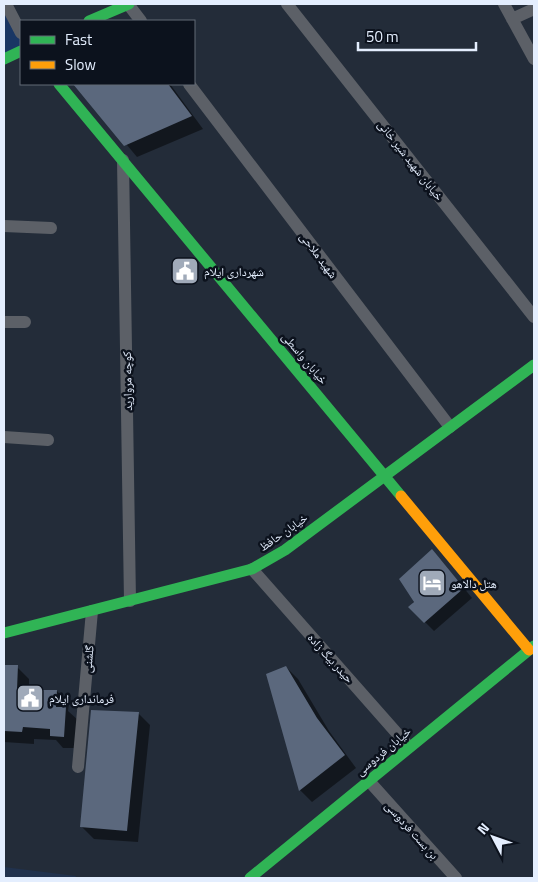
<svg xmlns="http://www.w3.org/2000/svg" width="538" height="882" font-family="'Titillium Web','Noto Naskh Arabic',sans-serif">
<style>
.built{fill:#21324d}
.green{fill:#193664}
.shadow{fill:#0007}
.building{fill:#5b687d}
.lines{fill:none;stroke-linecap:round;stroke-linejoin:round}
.street{stroke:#5c6067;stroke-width:12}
.fast{stroke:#30b455;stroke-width:11}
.slow{stroke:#ff9f0a;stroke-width:11}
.labels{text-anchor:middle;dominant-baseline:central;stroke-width:5;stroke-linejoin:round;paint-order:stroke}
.street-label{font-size:12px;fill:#e4eefe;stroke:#0c121d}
.poi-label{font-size:12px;fill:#e4eefe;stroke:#0c121d;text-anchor:start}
</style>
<rect width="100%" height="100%" fill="#232c39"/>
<path class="built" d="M4,867L76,876L75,878H4Z"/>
<path class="green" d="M4,7L21,40V47L4,54Z"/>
<path class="shadow" d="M76,84H170L203,129L137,157Z
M441,560L472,598L434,631L410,607Z
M4,666L17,667L29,679V691H57L69,704L68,711L78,720L75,748H63L56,740L34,739V744L4,742Z
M286,667L298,679L329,731L356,768L312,802L300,790L268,674Z
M138,713L150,725L138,842L94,839L81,826Z"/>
<path class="building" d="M73,84H168L192,116L124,146Z
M432,549L464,588L424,623L408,607L414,602L399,579Z
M4,665H18L17,690H57L56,707H66L64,737L50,736V729L23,727L22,732L4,731Z
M286,666L317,718L345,755L299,791L266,674Z
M91,710L139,712L127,831L80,827Z"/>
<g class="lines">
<path class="street" d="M6,4L21,33
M128,4L141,21
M287,4L534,317
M504,4L534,59
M512,19L534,9
M189,84L450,427
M123,160L130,601
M4,226L51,228
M4,322H25
M4,437L48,440
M252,569L409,747
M78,767L92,611
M369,781L456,878"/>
<path class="fast" d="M89,21L129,4
M4,59L21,51
M59,84L401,496
M4,633L252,569L285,550L534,365
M250,878L534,646"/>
<path class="slow" d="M401,496L529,650"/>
</g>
<defs>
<g id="civic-square" transform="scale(1.4375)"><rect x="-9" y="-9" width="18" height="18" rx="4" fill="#a0aab9" stroke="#0c121d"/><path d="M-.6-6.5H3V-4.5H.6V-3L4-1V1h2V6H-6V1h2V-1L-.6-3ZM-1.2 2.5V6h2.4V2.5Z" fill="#fff"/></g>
<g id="hotel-square" transform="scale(1.4375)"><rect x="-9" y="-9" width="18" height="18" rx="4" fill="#a0aab9" stroke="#0c121d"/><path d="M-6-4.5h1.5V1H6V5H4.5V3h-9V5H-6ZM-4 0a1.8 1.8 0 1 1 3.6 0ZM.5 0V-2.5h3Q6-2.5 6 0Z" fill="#fff"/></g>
</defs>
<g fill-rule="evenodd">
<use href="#civic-square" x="185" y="271"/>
<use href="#hotel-square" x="432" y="583"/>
<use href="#civic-square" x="30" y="698"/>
</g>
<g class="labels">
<g class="street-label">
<text transform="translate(411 160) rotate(52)">خیابان شهید شیر خانی</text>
<text transform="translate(319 255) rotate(53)">شهید ملاحی</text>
<text transform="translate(305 358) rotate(50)">خیابان واسطی</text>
<text transform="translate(127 381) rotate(-91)">کوچه مروارید</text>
<text transform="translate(283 532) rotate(-35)">خیابان حافظ</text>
<text transform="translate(331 658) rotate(48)">حیدر بیگ زاده</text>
<text transform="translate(88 659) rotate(-85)">گلشنی</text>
<text transform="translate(383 751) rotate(-40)">خیابان فردوسی</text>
<text transform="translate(412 830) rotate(48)">بن بست فردوسی</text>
</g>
<g class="poi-label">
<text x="204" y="271">شهرداری ایلام</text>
<text x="451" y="583">هتل دالاهو</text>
<text x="49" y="698">فرمانداری ایلام</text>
</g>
</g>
<rect width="538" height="882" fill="none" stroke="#e4eefe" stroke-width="10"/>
<rect x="20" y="20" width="175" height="65" fill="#0c121d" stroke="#626a77"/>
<rect x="30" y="36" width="25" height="8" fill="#30b455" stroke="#626a77"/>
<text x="65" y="45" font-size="15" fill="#e4eefe">Fast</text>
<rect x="30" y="61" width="25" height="8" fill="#ff9f0a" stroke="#626a77"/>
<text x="65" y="70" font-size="15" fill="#e4eefe">Slow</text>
<g transform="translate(493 837) rotate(311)" stroke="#0c121d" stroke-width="4" paint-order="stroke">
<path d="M0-4L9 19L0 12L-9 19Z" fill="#e4eefe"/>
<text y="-8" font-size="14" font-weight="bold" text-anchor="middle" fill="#e4eefe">N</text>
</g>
<path d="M358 42v8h118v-8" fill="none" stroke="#e4eefe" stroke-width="2.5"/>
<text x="366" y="42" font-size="15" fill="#e4eefe" stroke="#0c121d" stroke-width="4" paint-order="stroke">50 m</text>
</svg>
